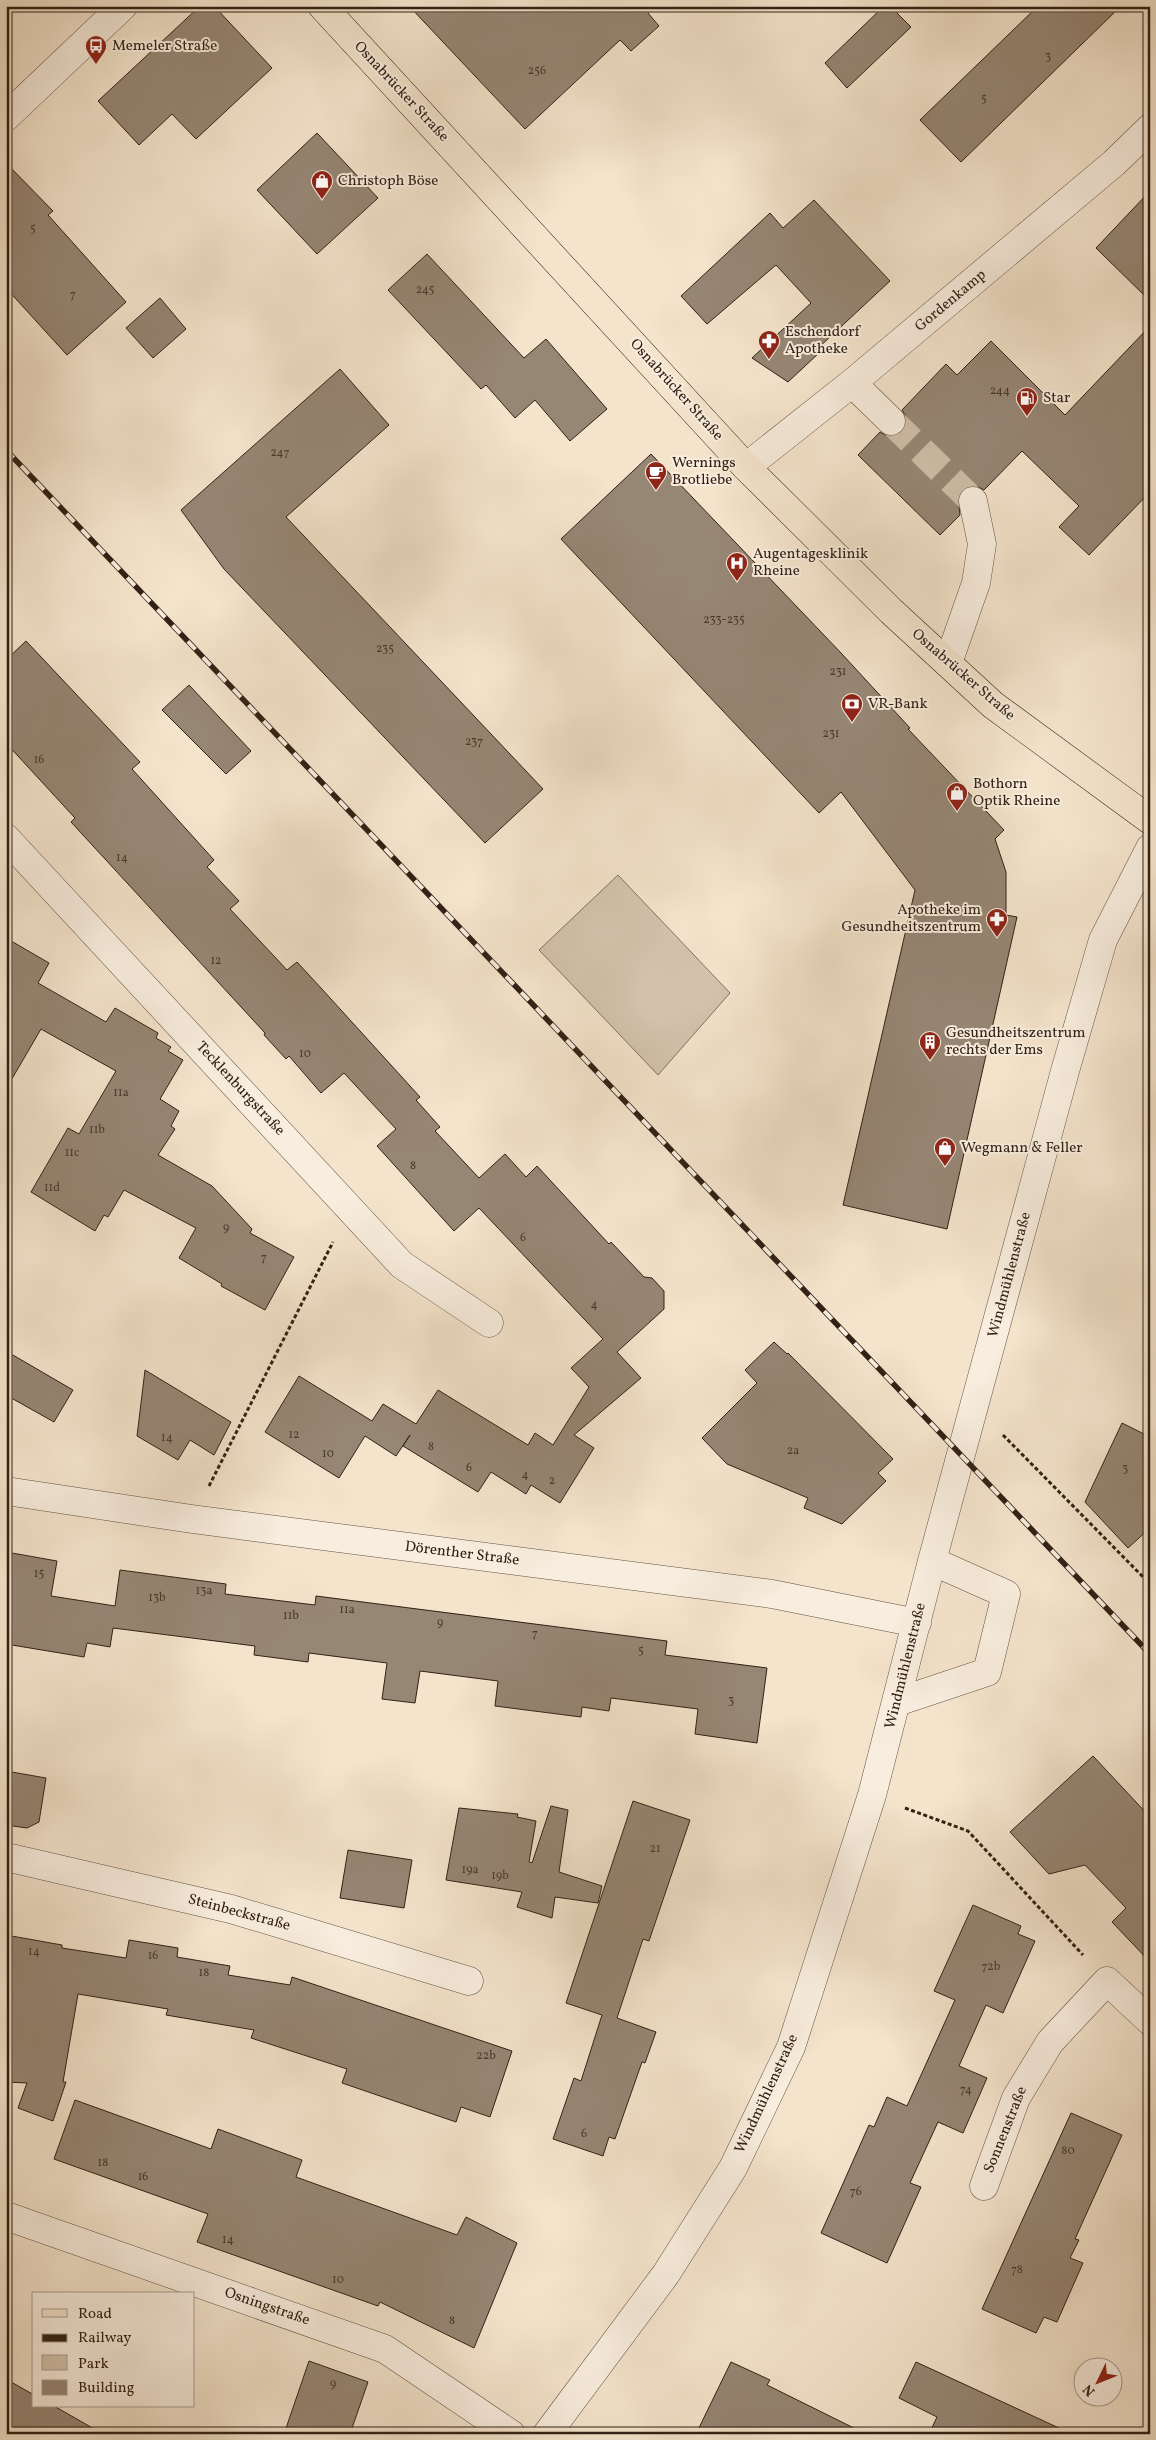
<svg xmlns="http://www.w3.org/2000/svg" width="1156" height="2440" font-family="Vollkorn,serif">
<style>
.green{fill:#d3c3ad;stroke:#827261}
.building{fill:#968674;stroke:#312115}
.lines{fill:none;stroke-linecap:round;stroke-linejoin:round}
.minor-tunnel{stroke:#cdbda7;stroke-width:28;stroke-dasharray:28 14;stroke-linecap:butt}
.minor-casing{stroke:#625243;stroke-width:29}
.major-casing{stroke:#312115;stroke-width:29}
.path{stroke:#312115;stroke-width:3;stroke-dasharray:4 2.5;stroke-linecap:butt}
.minor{stroke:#f8edde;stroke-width:28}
.major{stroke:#f4e4cc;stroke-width:28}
.rail-casing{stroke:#312115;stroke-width:5.5}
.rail{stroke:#f8edde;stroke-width:4;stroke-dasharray:11;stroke-linecap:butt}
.labels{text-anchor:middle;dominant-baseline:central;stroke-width:4;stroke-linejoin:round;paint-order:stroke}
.number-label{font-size:12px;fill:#4a3a2d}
.poi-label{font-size:15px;fill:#312115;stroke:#f8edde;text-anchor:start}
.street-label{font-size:15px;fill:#312115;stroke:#f8edde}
</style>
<rect width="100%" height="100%" fill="#f4e4cc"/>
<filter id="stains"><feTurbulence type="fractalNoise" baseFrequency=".004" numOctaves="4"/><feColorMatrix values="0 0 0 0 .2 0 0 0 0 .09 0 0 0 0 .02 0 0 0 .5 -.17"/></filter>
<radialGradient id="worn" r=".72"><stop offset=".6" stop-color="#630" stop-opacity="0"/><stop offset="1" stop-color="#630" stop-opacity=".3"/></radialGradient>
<path class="green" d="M618,875L730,993L658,1075L539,950Z"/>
<path class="building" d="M200,6H214L272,68L196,139L172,114L139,145L98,101Z
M409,6H655L648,13L659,26L631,51L620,40L525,129Z
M884,6H890L911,27L847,88L825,63Z
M1038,6H1121L961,162L920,120Z
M317,133L378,198L317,254L257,190Z
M6,163L53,211L48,215L126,302L67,355L6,288Z
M1150,191V301L1096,248Z
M814,200L890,281L816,350L819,353L788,382L752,358L811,303L776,265L707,324L681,296L770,213L783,228Z
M427,254L524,358L546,339L607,409L570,441L535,400L515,418L486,385L481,389L388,290Z
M160,298L186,329L153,358L126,328Z
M1150,326V492L1089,555L1059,527L1079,506L1022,451L984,490L977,486H970L962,490L958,497L960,515L940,535L858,455L880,432L887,436H895L902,432L906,425V417L902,410L946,364L957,375L991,341L1065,415Z
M340,369L389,425L286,517L543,789L485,843L224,569L181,510Z
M651,454L842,654L910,728L908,729L1004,830L995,839L1006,872V915L1017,917L947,1229L843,1205L915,890L841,792L819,813L561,539Z
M26,641L140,762L132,769L214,860L207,867L239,901L230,909L287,970L297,962L321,988L420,1097L416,1100L440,1127L435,1131L479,1178L505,1154L526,1177L537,1166L609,1244L611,1242L644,1277L652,1278L664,1291V1309L617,1352L641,1378L574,1435L594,1448L560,1503L531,1485L526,1494L491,1472L478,1492L403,1446L410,1435L396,1456L365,1436L339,1478L265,1432L299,1376L372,1421L383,1404L416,1424L438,1390L528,1445L535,1433L553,1445L589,1387L571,1368L603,1339L479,1208L454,1231L377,1146L396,1129L344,1073L321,1093L289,1056L286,1059L264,1035L265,1033L71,822L75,818L6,743V660Z
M189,685L251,751L226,774L162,710Z
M6,938L49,963L38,983L106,1022L115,1008L158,1033L156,1038L171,1047L168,1051L183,1060L160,1099L179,1111L171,1126L175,1129L158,1155L212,1186L252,1229L250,1233L294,1257L265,1310L221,1286L222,1284L179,1258L196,1228L124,1190L108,1217L104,1215L95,1231L31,1192L68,1128L79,1134L116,1071L41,1029L6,1089Z
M774,1342L787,1354L788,1353L893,1459L878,1473L886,1481L842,1524L804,1508L808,1498L727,1464L702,1438L757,1383L745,1370Z
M6,1351L73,1390L54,1422L6,1395Z
M145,1370L231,1422L214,1455L190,1440L178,1460L137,1436Z
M1122,1423L1150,1437V1528L1128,1548L1085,1502Z
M12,1553L57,1561L51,1596L115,1606L120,1570L226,1584L225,1594L315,1605L316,1596L667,1641L665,1655L767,1668L757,1743L695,1734L698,1709L611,1698L609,1711L582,1707L581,1717L495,1706L498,1681L420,1671L415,1703L382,1699L387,1663L309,1653L308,1662L254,1655L255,1646L113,1628L110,1647L87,1643L84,1657L6,1644V1590Z
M1093,1756L1150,1817V1962L1112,1922L1126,1908L1085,1865L1049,1874L1010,1832Z
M6,1771L46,1778L39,1822L27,1828L6,1825Z
M633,1801L690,1820L649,1941L643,1939L617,2018L656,2032L645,2063L642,2062L615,2139L609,2137L603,2156L553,2139L574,2078L581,2081L602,2015L566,2003Z
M551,1806L568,1810L559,1872L602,1886L598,1903L555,1897L552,1918L517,1907L522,1892L446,1880L459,1808L518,1814L517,1817L536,1821L529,1862L532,1863Z
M348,1850L412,1860L404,1908L340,1898Z
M973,1905L1021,1926L1018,1934L1035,1941L1003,2013L986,2005L959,2066L987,2078L963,2133L938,2122L910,2183L921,2187L887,2263L821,2233L869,2125L874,2127L887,2097L907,2106L955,2000L934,1991Z
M6,1935L62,1945V1948L126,1958L129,1940L178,1948L177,1957L230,1966L228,1975L290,1985L292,1977L512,2051L490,2117L461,2107L456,2122L342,2083L347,2069L251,2038L254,2030L166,2015L168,2009L78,1994L63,2082H66L53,2121L18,2108L27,2083L6,2082Z
M75,2100L211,2149L218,2129L302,2160L296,2177L457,2235L466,2217L517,2243L474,2348L380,2302L378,2306L197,2242L208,2214L54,2159Z
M1071,2113L1122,2135L1075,2239L1079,2240L1070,2258L1083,2263L1057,2322L1044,2317L1036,2333L982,2309Z
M309,2361L368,2382L350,2434H284Z
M731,2362L770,2380L767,2385L866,2434H696Z
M916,2362L1072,2434H929L937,2417L899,2398Z
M6,2379L34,2395V2406H54L103,2434H20L6,2426Z"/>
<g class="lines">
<path class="minor-tunnel" d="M891,421L973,501"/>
<g class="minor-casing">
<path id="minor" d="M6,117L123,6
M852,383L891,421
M746,467L852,383L1114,163L1150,128
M948,663L976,583L982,544L973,501
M6,838L402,1265L489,1323
M6,1491L192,1519L772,1594L917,1623
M897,1702L987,1672L1006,1594L932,1561
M6,1857L231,1909L469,1981
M984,2186L1016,2098L1050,2042L1107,1981L1150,2021
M6,2216L385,2349L511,2434
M547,2434L666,2274L733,2168L791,2047L872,1795L932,1561L1065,1071L1103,940L1150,848"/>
</g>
<g class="major-casing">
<path id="major" d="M322,6L746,467L891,611L993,705L1150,820"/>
</g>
<path class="path" d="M1003,1435L1150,1584
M209,1486L333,1242
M905,1808L968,1831L1083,1955"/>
<use href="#minor" class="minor"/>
<use href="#major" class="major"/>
<g class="rail-casing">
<path id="rail" d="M6,450L1150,1654"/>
</g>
<use href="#rail" class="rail"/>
</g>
<defs>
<g id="bus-pin" transform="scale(1.125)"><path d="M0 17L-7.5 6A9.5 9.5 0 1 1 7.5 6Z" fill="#8f2418" stroke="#f8edde"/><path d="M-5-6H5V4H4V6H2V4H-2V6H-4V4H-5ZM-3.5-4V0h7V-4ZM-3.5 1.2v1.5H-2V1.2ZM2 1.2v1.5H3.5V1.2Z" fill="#fff"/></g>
<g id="shop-pin" transform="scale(1.125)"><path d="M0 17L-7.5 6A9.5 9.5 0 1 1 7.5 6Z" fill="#8f2418" stroke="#f8edde"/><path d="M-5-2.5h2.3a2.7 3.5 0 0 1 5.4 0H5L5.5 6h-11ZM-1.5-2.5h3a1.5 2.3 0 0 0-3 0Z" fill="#fff"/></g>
<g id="pharmacy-pin" transform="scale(1.125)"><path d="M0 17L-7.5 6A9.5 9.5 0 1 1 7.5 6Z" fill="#8f2418" stroke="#f8edde"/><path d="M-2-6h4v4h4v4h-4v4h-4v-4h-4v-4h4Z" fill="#fff"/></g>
<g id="fuel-pin" transform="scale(1.125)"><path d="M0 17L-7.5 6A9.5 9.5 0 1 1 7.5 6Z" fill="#8f2418" stroke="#f8edde"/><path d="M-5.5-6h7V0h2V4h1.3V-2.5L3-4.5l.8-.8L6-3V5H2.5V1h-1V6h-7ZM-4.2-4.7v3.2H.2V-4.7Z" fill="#fff"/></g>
<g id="cafe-pin" transform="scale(1.125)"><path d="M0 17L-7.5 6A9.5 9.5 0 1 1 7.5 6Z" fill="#8f2418" stroke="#f8edde"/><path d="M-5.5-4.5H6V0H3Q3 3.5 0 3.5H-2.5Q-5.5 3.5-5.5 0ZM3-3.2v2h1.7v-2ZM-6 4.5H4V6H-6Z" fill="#fff"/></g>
<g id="hospital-pin" transform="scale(1.125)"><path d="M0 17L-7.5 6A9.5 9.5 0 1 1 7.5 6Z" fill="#8f2418" stroke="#f8edde"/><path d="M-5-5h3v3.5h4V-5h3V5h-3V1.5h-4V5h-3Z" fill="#fff"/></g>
<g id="bank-pin" transform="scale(1.125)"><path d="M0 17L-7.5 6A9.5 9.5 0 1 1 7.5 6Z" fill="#8f2418" stroke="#f8edde"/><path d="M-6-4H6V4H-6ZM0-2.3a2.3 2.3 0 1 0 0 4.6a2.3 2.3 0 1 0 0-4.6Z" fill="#fff"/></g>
<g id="building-pin" transform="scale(1.125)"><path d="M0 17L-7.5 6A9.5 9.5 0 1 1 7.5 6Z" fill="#8f2418" stroke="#f8edde"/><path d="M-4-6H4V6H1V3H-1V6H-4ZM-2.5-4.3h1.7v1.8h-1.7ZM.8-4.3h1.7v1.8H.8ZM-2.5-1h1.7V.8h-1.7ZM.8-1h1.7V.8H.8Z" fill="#fff"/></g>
</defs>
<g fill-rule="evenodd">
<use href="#bus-pin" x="96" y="46"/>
<use href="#shop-pin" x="322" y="181"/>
<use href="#pharmacy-pin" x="769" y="341"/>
<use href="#fuel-pin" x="1027" y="398"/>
<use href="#cafe-pin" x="656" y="472"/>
<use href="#hospital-pin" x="737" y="563"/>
<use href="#bank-pin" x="852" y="704"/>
<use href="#shop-pin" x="957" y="793"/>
<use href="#pharmacy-pin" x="997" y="919"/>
<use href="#building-pin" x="930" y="1042"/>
<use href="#shop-pin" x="945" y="1148"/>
</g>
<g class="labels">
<g class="number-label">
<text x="1048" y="57">3</text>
<text x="537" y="71">256</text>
<text x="984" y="99">5</text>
<text x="33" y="229">5</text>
<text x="425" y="290">245</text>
<text x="73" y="295">7</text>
<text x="1000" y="391">244</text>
<text x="280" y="453">247</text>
<text x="724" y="620">233-235</text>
<text x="385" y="649">235</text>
<text x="838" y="672">231</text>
<text x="831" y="734">231</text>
<text x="474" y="742">237</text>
<text x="39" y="760">16</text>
<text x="122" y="858">14</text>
<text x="216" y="961">12</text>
<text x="305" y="1054">10</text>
<text x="121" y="1093">11a</text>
<text x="97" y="1130">11b</text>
<text x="72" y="1153">11c</text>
<text x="413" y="1166">8</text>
<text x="52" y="1188">11d</text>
<text x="226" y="1228">9</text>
<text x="523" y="1238">6</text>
<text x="264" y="1258">7</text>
<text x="594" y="1305">4</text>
<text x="294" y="1435">12</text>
<text x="167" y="1438">14</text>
<text x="431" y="1447">8</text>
<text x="793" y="1451">2a</text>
<text x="328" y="1454">10</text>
<text x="469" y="1468">6</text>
<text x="1125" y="1469">3</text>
<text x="525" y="1475">4</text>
<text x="552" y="1481">2</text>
<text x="39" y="1574">15</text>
<text x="204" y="1591">13a</text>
<text x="157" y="1598">13b</text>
<text x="347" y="1610">11a</text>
<text x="291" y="1616">11b</text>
<text x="440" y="1623">9</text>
<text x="535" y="1634">7</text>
<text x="641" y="1651">5</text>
<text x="731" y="1701">3</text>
<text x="655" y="1849">21</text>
<text x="470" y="1870">19a</text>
<text x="500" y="1876">19b</text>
<text x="34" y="1952">14</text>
<text x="153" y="1956">16</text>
<text x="991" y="1967">72b</text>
<text x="204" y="1973">18</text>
<text x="486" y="2056">22b</text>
<text x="966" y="2090">74</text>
<text x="584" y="2134">6</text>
<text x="1068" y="2151">80</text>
<text x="103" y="2163">18</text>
<text x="143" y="2177">16</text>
<text x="856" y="2192">76</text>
<text x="228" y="2240">14</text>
<text x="1017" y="2270">78</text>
<text x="338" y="2280">10</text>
<text x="452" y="2321">8</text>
<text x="333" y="2384">9</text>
</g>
<g class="poi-label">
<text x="112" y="46">Memeler Straße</text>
<text x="338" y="181">Christoph Böse</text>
<text x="785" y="332">Eschendorf<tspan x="785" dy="17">Apotheke</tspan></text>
<text x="1043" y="398">Star</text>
<text x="672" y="463">Wernings<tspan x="672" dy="17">Brotliebe</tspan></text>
<text x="753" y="554">Augentagesklinik<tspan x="753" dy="17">Rheine</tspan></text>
<text x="868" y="704">VR-Bank</text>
<text x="973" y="784">Bothorn<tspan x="973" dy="17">Optik Rheine</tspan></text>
<text x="981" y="910" text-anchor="end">Apotheke im<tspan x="981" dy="17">Gesundheitszentrum</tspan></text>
<text x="946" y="1033">Gesundheitszentrum<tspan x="946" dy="17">rechts der Ems</tspan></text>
<text x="961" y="1148">Wegmann &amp; Feller</text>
</g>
<g class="street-label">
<text transform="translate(401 92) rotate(47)">Osnabrücker Straße</text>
<text transform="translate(951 301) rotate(-40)">Gordenkamp</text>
<text transform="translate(676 390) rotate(48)">Osnabrücker Straße</text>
<text transform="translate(963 675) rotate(41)">Osnabrücker Straße</text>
<text transform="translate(240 1089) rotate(47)">Tecklenburgstraße</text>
<text transform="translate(1010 1275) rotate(-75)">Windmühlenstraße</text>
<text transform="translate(462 1554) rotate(7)">Dörenther Straße</text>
<text transform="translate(906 1666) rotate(-76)">Windmühlenstraße</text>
<text transform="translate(239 1913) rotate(15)">Steinbeckstraße</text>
<text transform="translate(767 2094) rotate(-65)">Windmühlenstraße</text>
<text transform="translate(1006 2130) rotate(-68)">Sonnenstraße</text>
<text transform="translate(267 2307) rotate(19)">Osningstraße</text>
</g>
</g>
<rect width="1156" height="2440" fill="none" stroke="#f4e4cc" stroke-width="25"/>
<rect x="8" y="8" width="1141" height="2425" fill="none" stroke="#312115" stroke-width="2.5"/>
<rect x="12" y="12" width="1131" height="2415" fill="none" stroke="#312115"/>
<rect x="32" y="2292" width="162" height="115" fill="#f8edde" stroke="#a89b8e"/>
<rect x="42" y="2309" width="25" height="8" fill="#f4e4cc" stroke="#a89b8e"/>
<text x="78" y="2318" font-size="15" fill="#312115">Road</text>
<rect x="42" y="2334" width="25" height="8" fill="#312115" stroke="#a89b8e"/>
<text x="78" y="2342" font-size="15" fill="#312115">Railway</text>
<rect x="42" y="2355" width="25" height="15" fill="#d3c3ad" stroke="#a89b8e"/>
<text x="78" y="2368" font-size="15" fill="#312115">Park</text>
<rect x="42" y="2380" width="25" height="15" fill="#968674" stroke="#a89b8e"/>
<text x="78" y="2392" font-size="15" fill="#312115">Building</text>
<g transform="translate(1098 2382) rotate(227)"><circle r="24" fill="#f8edde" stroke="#a89b8e"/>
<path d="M0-4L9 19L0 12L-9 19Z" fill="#8f2418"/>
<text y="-8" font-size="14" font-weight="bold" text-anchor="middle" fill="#312115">N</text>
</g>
<rect width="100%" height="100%" filter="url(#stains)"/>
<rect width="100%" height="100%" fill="url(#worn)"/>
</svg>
